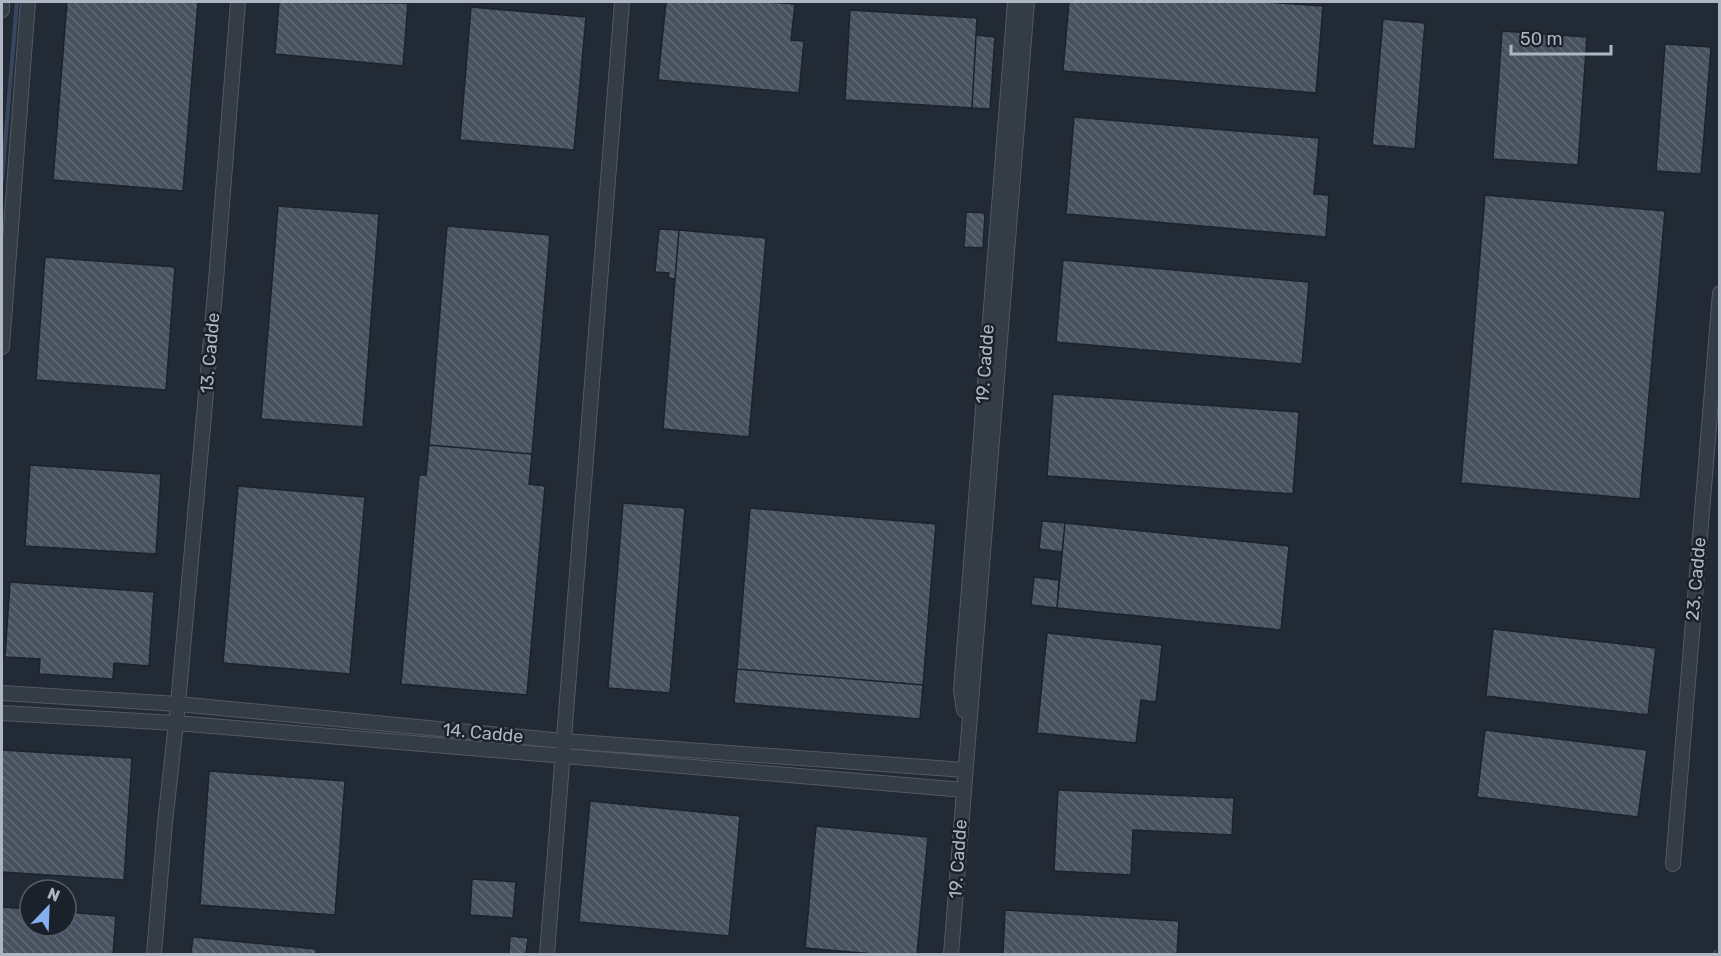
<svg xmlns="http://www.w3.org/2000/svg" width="1721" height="956" font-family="Rubik,sans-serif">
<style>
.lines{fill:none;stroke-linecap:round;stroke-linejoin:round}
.stream{stroke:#37475d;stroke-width:4}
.building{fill:url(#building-back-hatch);stroke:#1c232c;stroke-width:1.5}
.minor-casing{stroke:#525964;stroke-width:16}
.path{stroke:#425356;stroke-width:2;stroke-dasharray:4.5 4.5;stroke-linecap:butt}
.minor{stroke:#343c46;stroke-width:14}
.labels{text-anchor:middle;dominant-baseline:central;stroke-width:5;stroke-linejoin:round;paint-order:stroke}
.street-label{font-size:18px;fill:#aeb6c3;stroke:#1a212a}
</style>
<defs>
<pattern id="building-back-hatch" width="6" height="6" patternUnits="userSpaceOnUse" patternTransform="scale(1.5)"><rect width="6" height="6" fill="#47515f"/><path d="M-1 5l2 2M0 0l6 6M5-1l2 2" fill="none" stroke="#5f6874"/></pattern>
</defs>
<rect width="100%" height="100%" fill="#212a35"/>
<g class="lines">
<path class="stream" d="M2,180L17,2"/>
</g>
<path class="building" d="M67,2H198L183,191L53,180Z
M279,2L408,3L403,66L275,54Z
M666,2H769L795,4L791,40L804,41L799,93L658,80Z
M1069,2H1268L1323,6L1316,93L1063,71Z
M471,7L586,17L574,150L460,140Z
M850,10L977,18L972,108L845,100Z
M1383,19L1425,23L1415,149L1372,145Z
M1502,31L1587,37L1578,165L1493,159Z
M976,35L995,37L990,109L972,108Z
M1665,44L1711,47L1701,174L1656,171Z
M1074,117L1319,138L1314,194L1329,195L1326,237L1066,214Z
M1485,195L1665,211L1640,499L1461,483Z
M278,206L379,214L363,427L261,419Z
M966,212L985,213L983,248L964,247Z
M447,226L550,235L532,454L429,445Z
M659,229L679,230L675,279L668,278L669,273L655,272Z
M679,230L766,238L749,437L663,429Z
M45,257L175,267L166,390L36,380Z
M1063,260L1309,282L1302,364L1056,342Z
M1053,394L1299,412L1293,494L1047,476Z
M429,445L532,454L529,484L545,486L527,695L401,684L419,475H426Z
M30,465L161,474L156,554L25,546Z
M238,486L365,497L350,674L223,663Z
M623,503L685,508L670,693L608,688Z
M750,508L936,524L923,685L737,669Z
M1042,521L1065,523L1062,552L1039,549Z
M1065,523L1289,546L1281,630L1057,608Z
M1034,577L1059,580L1057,608L1031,605Z
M10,582L154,592L149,666L114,663L113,679L39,674L40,659L5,657Z
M1493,629L1656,648L1648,715L1486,696Z
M1047,633L1162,645L1156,702L1141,700L1136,743L1037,733Z
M737,669L923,685L920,719L734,703Z
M1485,730L1647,750L1638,817L1477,797Z
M2,750L132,758L124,880L2,872Z
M209,771L345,781L335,915L200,905Z
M1058,790L1234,798L1232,835L1133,830L1131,875L1054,871Z
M590,801L740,816L729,936L579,922Z
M816,826L928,837L917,954H874L805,948Z
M472,879L516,882L513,918L470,915Z
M2,907L30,909V926H66V912L116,916L113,954H2Z
M1005,910L1179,921L1177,954H1003Z
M510,936L528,938L526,954H509Z
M193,937L316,949V954H191Z"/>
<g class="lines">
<g class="minor-casing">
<path id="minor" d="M2,10V2
M2,347L28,2
M2,693L178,704L564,741L965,770
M964,710L961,690L1015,2
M2,713L176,723L964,790
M1673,864L1720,293
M154,954L165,823L178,704L215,293L238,2
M547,954L622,2
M951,954L1027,2"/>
</g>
<path class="path" d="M1713,954L1720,945"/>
<use href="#minor" class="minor"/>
</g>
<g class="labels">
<g class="street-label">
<text transform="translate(210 353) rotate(-85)">13. Cadde</text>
<text transform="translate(985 364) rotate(-86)">19. Cadde</text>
<text transform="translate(1696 579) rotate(-85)">23. Cadde</text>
<text transform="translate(483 733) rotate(5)">14. Cadde</text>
<text transform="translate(958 859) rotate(-86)">19. Cadde</text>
</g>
</g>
<rect width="1721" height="956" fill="none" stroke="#aeb6c3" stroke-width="6"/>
<g transform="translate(48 908) rotate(23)"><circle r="28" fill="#1a212a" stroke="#555d67" stroke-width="1.5"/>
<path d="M0-4.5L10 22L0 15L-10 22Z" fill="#85b0f0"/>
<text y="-9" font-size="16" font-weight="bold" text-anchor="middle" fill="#aeb6c3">N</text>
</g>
<path d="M1511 45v9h100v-9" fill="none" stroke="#aeb6c3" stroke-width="3"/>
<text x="1520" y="45" font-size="18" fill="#aeb6c3" stroke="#1a212a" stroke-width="4.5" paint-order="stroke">50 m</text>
</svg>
